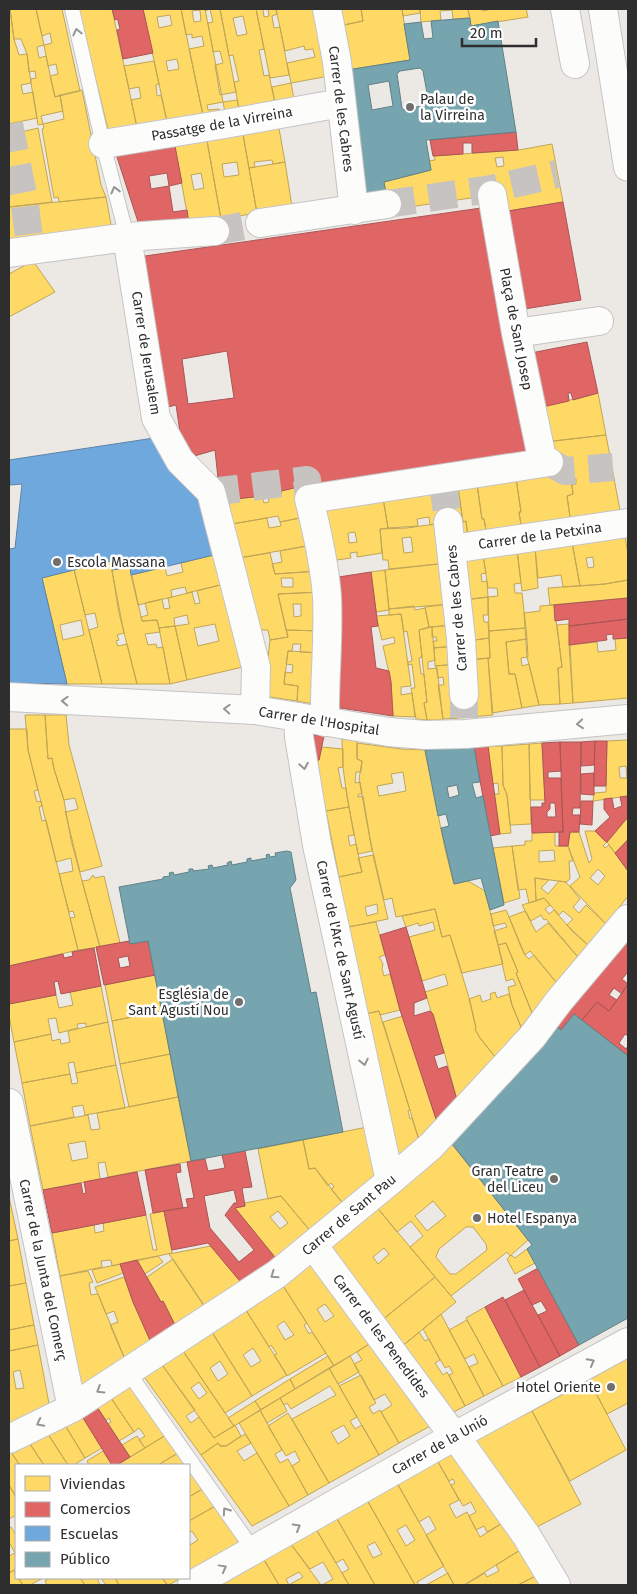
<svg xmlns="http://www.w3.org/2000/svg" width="637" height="1594" font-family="'Fira Sans',sans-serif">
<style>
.homes{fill:#ffd966;stroke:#c0a655;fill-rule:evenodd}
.shops{fill:#e06666;stroke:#ab5555;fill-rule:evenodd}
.schools{fill:#6fa8dc;stroke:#5c83a8}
.public{fill:#76a5af;stroke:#608188;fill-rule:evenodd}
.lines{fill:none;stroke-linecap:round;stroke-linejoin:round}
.street-tunnel{stroke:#c6c3c0;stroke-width:28;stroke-dasharray:28 14;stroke-linecap:butt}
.lane-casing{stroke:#c5c4c5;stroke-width:16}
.street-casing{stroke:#c5c4c5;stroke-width:30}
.secondary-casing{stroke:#c5c4c5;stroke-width:30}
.lane{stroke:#fcfcfb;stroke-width:14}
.street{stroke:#fcfcfb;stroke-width:28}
.secondary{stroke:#fcfcfb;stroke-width:28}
.oneway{stroke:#959594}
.poi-dot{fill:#706f6e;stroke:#fff;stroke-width:2}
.labels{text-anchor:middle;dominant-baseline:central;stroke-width:5;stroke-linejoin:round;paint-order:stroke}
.poi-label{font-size:14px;fill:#2e2e2e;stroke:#fff;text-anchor:start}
.street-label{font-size:14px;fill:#2e2e2e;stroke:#fff}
</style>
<rect width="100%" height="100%" fill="#ece8e4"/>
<path class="homes" d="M9,9H10L14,39L19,55L27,54L31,83L21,85L23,94L33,92L37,118L9,124Z
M10,9H36L44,45L37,47L39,58L46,56L55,97L60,95L63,111L41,116L43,124L38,125L31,83V79L36,78L35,71L29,72L27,54L21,39H14Z
M36,9H62L80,91L55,97L50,76L58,74L56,64L48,66L44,45L52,43L50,33L42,36Z
M78,9H112L138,132L110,137Z
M143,9H181L204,120L168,126ZM170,15L172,25L159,28L157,17ZM177,59L179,69L168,71L166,61Z
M181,9H205L223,102L207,105L208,110L219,109L220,111L204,120L189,49L204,46L202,36L192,38V34L186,35ZM200,10L201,21L194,22L192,11Z
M205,9H220L236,92L220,95L215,65L223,63L220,51L213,52L208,23L213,22L210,9L205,11Z
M220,9H256L264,49L259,50L264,76L269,75L276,108L240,114L234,82L239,81L233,55L229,56ZM243,16L247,34L237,36L233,18Z
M256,9H263L264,17L269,16L268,9H276L277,14L272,16L274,28L280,27L289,75L270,78Z
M276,9H325L329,76L291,83L287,63L315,57L313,49L305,50L304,46L285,51Z
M331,9H361L363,21L334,27Z
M361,9H402L410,60L341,71L334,27L363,21Z
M402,9H420V13L403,16Z
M420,9H468L470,18L453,19L452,10L440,11L441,20L421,22Z
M468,9H482L483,11L491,9H526L528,17L471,26Z
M154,61L159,84L156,85L157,96L161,95L168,126L138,132L131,100L141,98L139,87L129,89L124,66Z
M291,83L295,105L276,108L272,87Z
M82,90L101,185L106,197L59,202L58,197L54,198L42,129L44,128L43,124L64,119L60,95Z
M237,100L240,114L226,117L223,102Z
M278,123L285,162L273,164L272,160L254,162L255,167L249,168L242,129Z
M38,128L52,202L9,207V135Z
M242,129L257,213L221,219L206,135ZM237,162L239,175L224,177L222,164Z
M206,135L221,219L189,224L174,141ZM201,173L204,188L194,190L191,175Z
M552,144L563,202L502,212L498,194L388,210L384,182L431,170L429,161L435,160L434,156L519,150ZM503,157L504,166L497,167L495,158Z
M285,162L292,207L257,213L249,168Z
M106,197L113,235L9,249V207Z
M33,261L55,292L9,317V274Z
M598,393L606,435L545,442L538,408Z
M606,435L621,516L571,524L567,496L573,494L572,485L576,484V479L571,480L550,465L545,442Z
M550,465L571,480L573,494L567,496L571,524L522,531L519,512H521L515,471Z
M515,471L521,512H519L522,531L487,536L484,519H482L476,477Z
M476,477L482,519H484L487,536L468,538L466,521L463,522L457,480Z
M457,480L463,522L466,521L468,538L458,540L455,521L430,525L429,517L417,519L418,526L388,528L382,492Z
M298,487L305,517L280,522L278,516L232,524L226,500L262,496L264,503L269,502L268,496L281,494V491Z
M382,492L388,528L380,529L382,553L357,557V552L350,553L351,558L329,561L318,502ZM355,532L357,542L349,543L348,533Z
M305,517L312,545L239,558L232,524L267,518L269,528L281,526L280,522Z
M442,523L447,563L389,569L388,560H383L380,529L407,528ZM411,537L413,552L404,553L402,538Z
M625,536L628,554V580L605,584L580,586L572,542ZM593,557L594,567L588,568L586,558Z
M572,542L580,586L563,587L561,575L538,578L535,547Z
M312,545L318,571L275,574L272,564L282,562L280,551Z
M535,547L538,588L522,591L517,550Z
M517,550L521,583L514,584L515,593H522L526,628L489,631L488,597L498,596L497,588H488L483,555Z
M222,553L228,583L187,593L185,587L171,590L172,597L138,605L131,575L165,567L167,576L183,572L181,563Z
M270,553L275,574L318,571L320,592L278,594L288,637L270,640L268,630H255L239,558ZM281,578H293V587H282Z
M483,555L486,573L481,574L482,582L487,581L488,597L464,600L459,559Z
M110,561L124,633L117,635L119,640L116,641L118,646L127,644L137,684H102L89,630L98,627L95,613L85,615L74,569Z
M447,563L451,604L389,609L385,570Z
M130,567L142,621L157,620L160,632L145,634L148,645L156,644L157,648L163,647L170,684H137L119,613L112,570Z
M74,569L75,574L102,684H67L42,578ZM81,620L84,635L63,640L60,625Z
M385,570L389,610L376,612L371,572Z
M628,580V598L550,605L548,588L605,584Z
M228,583L247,666L187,680L175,626L159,628L157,620L142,621L141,617L148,615L145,603L162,599L164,609L170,608L168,598L192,592L195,604L200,603L197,591ZM187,615L189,624L175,626L174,618ZM215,624L219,641L198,646L194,628Z
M320,592L321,631L286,630L278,594ZM293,604H301V616L294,617Z
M488,597V615H483L484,622H488L489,638L468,641L464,600Z
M451,604L453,625L429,627L425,607Z
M554,605L562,667L558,668L560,704L539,705L527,657L524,613L540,611V606Z
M414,606L415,610L425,608L429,627L419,630L422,657L419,658L421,674H424L427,702L424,703L427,720L416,719L411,688H415L412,664L408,665V662L412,661L407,631L404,632L401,614L389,615V609Z
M401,614L411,686L401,687V695L412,693L415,717L393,716L391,682L383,646L395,643L394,637L382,640L376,616Z
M569,624L573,703L560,704L558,668L562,667L557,625Z
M453,625L455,646L434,648L433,641H437L436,637H432V627Z
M175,626L187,680L170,684L159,628Z
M432,627L435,660L428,662V669L437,668L443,720H427L424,703L427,702L419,630Z
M526,628L527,639L506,642L509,674H515L522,708L492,713L488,658H490L489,631Z
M286,630L321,631L322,653L300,652L301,644H293L292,651H288L284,684L298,686L297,701L264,696L270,640L288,637Z
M489,638L490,658L470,660L468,641Z
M626,638H628V698L573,703L569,645L597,642L598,652L616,650L615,639Z
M527,639L528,657L521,658L522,666L529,664L539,705L522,708L515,674H509L506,642Z
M455,646L457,664L435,666L434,648Z
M288,651L322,653L319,705L297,701L298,686L284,684L285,672L292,673L293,665L286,664Z
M488,658L493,715L460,718L458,696L466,660Z
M457,664L459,718L443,719L438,685H444L443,677L438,678L436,666Z
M25,715H45L48,759L52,758L54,769L64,800L71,840L100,947L78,950L70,918L75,917L73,911L69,912L59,874L73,871L71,858L56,862L28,750Z
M45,715H66L69,745L102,866L80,872L65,811L66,812L78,809L75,798L64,800L54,769L52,758L48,759Z
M9,729H27L28,750L38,790L34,791L37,802L41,801L42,806L39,807L42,821L46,820L78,950L9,966Z
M342,739L357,741V759L362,761L361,772H356L355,783L360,782L362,793L358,795V797L363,796L372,851L358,854L347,797L343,767Z
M628,740V796L593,801L594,793L606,792L607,741ZM626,766L627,778H620L619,767Z
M357,743L401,749L425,750L445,849L454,884L468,881L485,891L503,964L462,973L450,935L442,937L435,909L396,917L392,898L384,900L370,839L359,779L362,761L357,759ZM403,772L406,791L379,796L377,786L393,783L391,774Z
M542,743L545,800H530L529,744Z
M529,744L531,824L510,825L507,795L503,785L502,746Z
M488,746H502L503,785L507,795L511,833L500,834L494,794H499L498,783L492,784Z
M322,747L343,749V767L338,768L342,788H346L349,807L326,811L316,761L319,760Z
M349,807L354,835L348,836L350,846L356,844L362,872L339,877L326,811Z
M628,817V839L615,853L607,842Z
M585,831H595L607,842L603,846L605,848L609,845L628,871V896L606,924L570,886L580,877L568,846L570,832H579L589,863L592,859ZM598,869L605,876L598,885L590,878Z
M555,832V846H568L573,861H569L570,879L566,882L535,878L536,901L529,903L526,889L518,890L512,846L525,845V841H532V833ZM554,850L555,861L539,862V851Z
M512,846L520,898L504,903L493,848Z
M373,855L388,919L348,927L339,877L362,872L358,858ZM377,904L378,913L367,916L365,907Z
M93,875L95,878L104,876L120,943L100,947L82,881L89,880Z
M535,878L549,880L541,888L548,894L559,881L566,882L580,899L573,907L579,913L586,905L606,924L588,945L567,925L573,919L563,911L559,915L544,898L536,901Z
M544,898L550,905L545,909L549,914L554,910L573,932L588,945L578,957L546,919L544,920L541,915L531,921L522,905Z
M435,909L442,937L450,935L470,1001L476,1028L475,1029L480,1038L496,1058L457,1100L444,1051L425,992L448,985L445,974L422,981L409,937L435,930L433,922L419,926L418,923L406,927L402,916Z
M506,910L525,955L529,959L534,955L556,982L532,1013L516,973L518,972L506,943L498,945L494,931L507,927L505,923L493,926L491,914Z
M525,911L536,932L548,923L578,957L556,982L530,951L525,955L521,947L509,917Z
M376,922L385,955L379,957L383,964L382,969L384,976L390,974L400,1010L380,1015L379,1011L365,1014L348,927Z
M506,943L518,972L516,973L532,1013L521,1027L512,1005L508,987L516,985L513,979L506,981L498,945Z
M155,975L162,1011L112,1021L105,985Z
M101,986L108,1022L86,1027V1023L77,1024L78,1028L59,1033L56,1018L48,1019L51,1034L14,1042L9,1016V1004L56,995L59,1008L73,1005L70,992Z
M495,992L497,998L509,994L512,1005L521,1027L496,1058L480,1038L475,1029L476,1028L469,999L480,995L482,1002L491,999L490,994Z
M162,1011L170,1054L120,1064L112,1021Z
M379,1011L410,1110L408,1111L410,1119L412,1118L419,1140L394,1160L365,1014Z
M403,1016L437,1122L419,1140L383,1022Z
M108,1022L116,1065L76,1073L74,1062L68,1063L70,1074L22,1083L14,1042L51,1034L52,1041L60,1039L61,1044L70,1042L68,1031Z
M170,1054L178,1097L129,1107L120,1064Z
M116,1065L125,1108L85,1115L83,1105L72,1107L74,1117L30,1126L22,1083L70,1074L72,1084L78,1083L76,1073Z
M178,1097L191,1161L108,1177L105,1162L98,1163L100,1179L43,1190L30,1126L88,1115L91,1130L100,1129L97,1113ZM85,1141L88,1158L72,1161L68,1144Z
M372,1126L380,1164L373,1184L345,1206L331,1189L334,1187L331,1183L328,1186L315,1168L309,1169L303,1140Z
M448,1139L528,1240L510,1256L507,1252L451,1296L410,1247L423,1236L411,1221L397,1232L375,1205ZM433,1201L446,1216L427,1231L415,1216ZM466,1227H473L486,1244L487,1250L456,1274H450L436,1257L439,1249Z
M303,1140L309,1169L315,1168L345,1206L312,1233L281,1196L268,1199L258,1149Z
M281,1196L312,1233L278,1261L235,1208L245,1206V1203ZM278,1211L288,1223L280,1229L270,1217Z
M9,1197L18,1239L9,1241Z
M375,1205L435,1277L377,1324L321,1250ZM384,1248L389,1254L378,1264L373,1257Z
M164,1211L172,1253L112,1266L111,1260L101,1261L102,1267L60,1276L52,1233L94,1225L95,1233L104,1231L103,1223L146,1215L153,1250H157L150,1214Z
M18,1239L26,1283L9,1286V1241Z
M211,1246L244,1286L204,1306L169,1254Z
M527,1249L535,1263L515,1274L507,1259L511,1255L515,1258Z
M158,1256L163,1262L145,1274L137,1260Z
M313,1257L374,1341L334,1366L280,1281ZM325,1304L334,1316L325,1322L317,1309Z
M173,1259L208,1311L178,1331L163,1301L161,1302L147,1277Z
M120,1264L123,1273L97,1283L92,1270Z
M88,1271L93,1282L89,1283L91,1295L98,1294L127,1364L81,1388L60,1276Z
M124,1277L133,1302L153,1347L127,1364L110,1325L118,1322L114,1311L106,1314L95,1287Z
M435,1277L456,1302L400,1348L380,1322Z
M280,1281L307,1323L304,1325L309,1334L312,1332L326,1353L287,1376L274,1355L277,1354L271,1345L269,1347L244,1307ZM284,1321L294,1335L285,1340L277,1326Z
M26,1283L34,1325L9,1330V1286Z
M244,1307L287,1375L252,1396L210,1329ZM253,1348L261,1361L251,1367L243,1355Z
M485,1307L521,1377L503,1386L466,1318Z
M441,1314L484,1396L465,1406L449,1375L453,1373L449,1366L445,1368L423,1329Z
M467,1320L503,1386L484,1396L469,1367L478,1363L474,1354L465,1359L449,1330Z
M34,1325L38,1345L9,1351V1330Z
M210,1329L252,1396L225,1413L181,1348ZM220,1361L228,1374L218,1381L210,1368Z
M419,1332L425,1341L429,1339L440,1360L435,1363L443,1375L447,1372L465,1406L448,1415L400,1348Z
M374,1341L434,1424L399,1443L381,1412L392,1405L387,1397L385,1394L374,1400L354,1364L362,1360L357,1352Z
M38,1345L50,1409L9,1431V1351ZM20,1370L24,1388L16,1389L13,1372Z
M181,1348L234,1426L214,1438L160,1362ZM199,1382L207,1393L199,1399L191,1388Z
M328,1356L334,1366L295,1389L290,1379Z
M350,1356L359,1372L338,1384L329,1368Z
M628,1358V1403L607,1414L589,1380Z
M160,1362L195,1410L186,1416L191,1423L199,1417L214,1438L235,1425L241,1436L226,1446H220L218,1443L201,1455L142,1374Z
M329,1368L357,1417L350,1421L355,1429L362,1425L379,1455L329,1483L292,1419L336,1395L330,1386L291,1409L287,1403L284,1405L280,1398ZM344,1425L350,1436L338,1444L331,1432Z
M361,1375L376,1403L369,1407L373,1414L380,1410L399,1443L379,1455L339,1386Z
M290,1379L295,1389L261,1410L255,1401Z
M589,1380L626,1450L570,1481L532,1411Z
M128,1383L166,1435L145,1448L139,1440L145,1436L139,1428L134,1432L109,1395Z
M109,1395L134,1432L119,1441L108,1424L111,1422L109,1418L106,1420L95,1404Z
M280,1398L287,1411L267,1423L260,1410Z
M255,1401L261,1410L234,1426L228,1418Z
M260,1410L282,1450L275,1454L280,1463L288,1459L308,1495L289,1506L239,1423Z
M532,1411L581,1504L531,1530L469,1443Z
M80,1413L102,1448L85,1458L63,1422Z
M288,1413L329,1483L308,1495L292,1466L300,1461L295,1451L286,1456L268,1426Z
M63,1422L85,1458L74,1465H68L46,1431Z
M46,1431L68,1465H44L28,1441Z
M245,1434L251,1443L237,1451L244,1461L257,1453L289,1506L252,1526L201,1455L218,1443L220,1446H226Z
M166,1435L178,1453L158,1465H117Z
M137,1436L145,1448L130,1457L122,1445Z
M28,1441L44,1465H20L10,1451Z
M455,1450L506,1521L487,1532L484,1526L476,1530L469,1516L476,1512L471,1502L463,1506L451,1485L455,1483L453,1479L449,1481L437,1460Z
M9,1451H10L20,1465H16V1497L9,1485Z
M103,1451L112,1465H89L87,1461Z
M178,1453L187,1465H158Z
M437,1460L459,1500L449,1505L456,1518L467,1512L480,1537L506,1521L525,1547L464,1585H454L426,1535L436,1529L429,1516L419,1522L397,1483Z
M191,1470L204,1488L189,1497V1472Z
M397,1483L444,1566L417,1582L419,1585H415L367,1500ZM406,1525L415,1540L406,1546L397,1530Z
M9,1485L16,1497V1515L9,1519Z
M204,1488L217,1505L189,1521V1497Z
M367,1500L415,1585H375L336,1517ZM375,1542L382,1554L373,1558L367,1546Z
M217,1505L244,1544L189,1574V1542L190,1545L198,1540L192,1531L189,1533V1521Z
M336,1517L375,1585H349L342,1573L349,1569L343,1559L336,1563L316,1529Z
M11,1527L16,1535V1569L9,1573V1556L15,1553L10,1544L9,1545V1528Z
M316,1529L349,1585H322L333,1579L323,1562L310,1569L290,1543Z
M290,1543L321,1585H279L263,1558ZM299,1572L303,1577L289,1585L286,1579Z
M525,1547L541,1573L518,1585H469L468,1583L485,1573L487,1577L499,1571L496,1565Z
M263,1558L279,1585H224L222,1581Z
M14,1570L16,1578H18L23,1585H9V1573Z
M448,1573L454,1585H426Z
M536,1576L548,1585H518Z
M18,1578H43L30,1585H23Z
M50,1578H80L85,1585H47L45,1581Z
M80,1578H97L100,1585H85Z
M101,1578H115L119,1585H106Z
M115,1578H162L167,1585H119Z
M162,1578H182L168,1585Z"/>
<path class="shops" d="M112,9H143L153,53L123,59L117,30L120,29L118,21V19L115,20Z
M516,132L518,150L472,153V143H463V154L433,156L430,140Z
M174,141L182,183L169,186L173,212L187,210L189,224L141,231L115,151ZM167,173L169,186L151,189L149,176Z
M563,202L581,300L524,309L502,212Z
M488,207L534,458L300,493L298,487L281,491V494L226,500L220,497L215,450L184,459L176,405L160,409L138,257ZM227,351L234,398L188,404L182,359Z
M587,342L598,393L573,400L571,393H568L569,401L538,408L531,353Z
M371,572L378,626L371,627L376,668L389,671L391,682L393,716L334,707L332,578Z
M628,598V619L569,626V619L555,621L554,605Z
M628,619V638L613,639V634L606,635L607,640L569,645V626Z
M313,735L324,736L319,760L316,761L311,736Z
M595,741L594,765L581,766V742Z
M595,741H607L606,786H594Z
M560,742L561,771L548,772V778H561L563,832L532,833L531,807H542V803H545L542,743ZM550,803H555L556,817H547V812L550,809Z
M560,742H581L580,808H573L572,815H580L579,832H570L568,846H559V832H563Z
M488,746L500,834L490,836L474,747Z
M594,773V795L581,794V774Z
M628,796V817L607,842L605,841L595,831L610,817L604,809V799L612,798L614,809L622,806L620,797Z
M581,801H593L592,825L580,824Z
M627,841L628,842V871L615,853Z
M406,927L427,998L414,1003V1016L430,1011L433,1014L444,1053L434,1056L438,1069L447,1066L457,1100L437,1122L400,1010L380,935Z
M628,936V972L622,979L628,984L622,994L614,988L609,995L617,1000L609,1011L597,1002L582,1020L574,1014L561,1030L552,1023Z
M129,941L130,944L148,941L155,975L104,985L96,947ZM128,956L130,966L120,968L118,958Z
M94,948L101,986L61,994L58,981L54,982L56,995L9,1004V966L63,954L64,958L73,956L72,952Z
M628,984V1036L625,1034L619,1043L626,1049L628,1046V1056L582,1020L597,1002L609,1011Z
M245,1151L252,1187L242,1188L245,1206L235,1208L278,1261L244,1286L208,1243L172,1250L164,1211L188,1207L186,1199L194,1198L187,1162L205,1159L208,1171L225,1168L222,1155ZM234,1190L237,1203H234L225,1215L254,1250L239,1262L210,1228L204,1196Z
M180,1164L181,1172L176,1173L183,1208L153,1213L145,1170Z
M137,1172L146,1215L52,1233L43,1190L81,1183L83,1194L86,1193L84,1182Z
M137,1260L161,1302L163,1301L178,1331L153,1347L133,1302L120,1264Z
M538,1268L579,1345L560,1356L538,1315L547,1311L541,1301L532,1305L518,1279Z
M524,1290L560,1356L540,1367L505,1300Z
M503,1297L540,1367L521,1377L485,1307Z
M95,1404L130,1457L117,1465H112L80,1413Z"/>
<path class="schools" d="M154,438L202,504L222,553L131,575L130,567L112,570L110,561L42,578L67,684L9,683V549L15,548L22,484L10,485L9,460Z"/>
<path class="public" d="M470,18L471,26L498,21L516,132L426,140L431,170L384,182L386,193L361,196L341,71L410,60L404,24L421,22L424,39L433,38L431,21ZM420,68L423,71L429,104L404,110L402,108L397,74L400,71ZM389,81L393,106L372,110L368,85Z
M474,747L480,782L472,783L476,798L483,796L504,905L490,910L481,878L454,884L441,828L449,826L446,814L438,816L425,750ZM457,785L459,795L449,798L447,787Z
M287,851L291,852L296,880L290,888L311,993L316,992L343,1132L191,1161L148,941L130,944L119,887L163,879V877L170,876L169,873L173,872L174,875L189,872V869H193V871L209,869L208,866L212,865L213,868L228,865L227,863L231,861L232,865L247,862V859L251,858V861L267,858L266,855L269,854L270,857L276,856L275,853Z
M574,1014L628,1056V1318L579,1345L527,1249L532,1245L448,1139L552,1023L561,1030Z"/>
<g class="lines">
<path class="street-tunnel" d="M9,124L25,205L30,246
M387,204L491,189L557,174
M215,231L260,223
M549,462L565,471L613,467
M443,482L448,522
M211,492L307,480L309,499
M464,695V718"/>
<g class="lane-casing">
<path id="lane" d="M72,9L103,144L127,237
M128,1372L254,1551"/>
</g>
<g class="street-casing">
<path id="street" d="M327,9L337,62L354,210
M565,9L575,64
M603,9L628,167
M103,144L225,124L341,103
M492,195L516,333L543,463
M260,223L387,204
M127,237L156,418L180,461L211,492L256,667L255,710
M9,253L127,237L215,231
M516,333L599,321
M448,522L461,639L464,695
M452,549L628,523
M298,717L299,737L317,845L390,1181
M325,722C324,681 329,640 327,598C325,565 317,531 309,499L549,462
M9,1103L72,1408
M313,1245L448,1428
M9,1439L72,1408L277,1274L390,1181L431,1146L532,1037L559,1001L628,919
M461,1444L526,1535L556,1585
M192,1585L455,1436L628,1342"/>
</g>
<g class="secondary-casing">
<path id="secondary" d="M9,697L255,710L389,732L425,735L466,734L628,719"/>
</g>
<use href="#lane" class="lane"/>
<use href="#street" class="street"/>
<use href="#secondary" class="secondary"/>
</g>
<defs><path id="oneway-chevron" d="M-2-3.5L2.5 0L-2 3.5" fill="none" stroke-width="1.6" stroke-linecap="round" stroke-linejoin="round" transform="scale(1.25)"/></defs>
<g class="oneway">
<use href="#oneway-chevron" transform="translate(77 32) rotate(-103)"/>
<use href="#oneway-chevron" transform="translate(115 190) rotate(-104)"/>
<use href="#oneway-chevron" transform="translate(65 701) rotate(-178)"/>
<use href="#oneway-chevron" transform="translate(227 709) rotate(-177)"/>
<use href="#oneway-chevron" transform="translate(580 724) rotate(175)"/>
<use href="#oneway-chevron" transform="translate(304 766) rotate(80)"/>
<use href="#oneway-chevron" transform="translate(364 1062) rotate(78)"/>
<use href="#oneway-chevron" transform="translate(274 1275) rotate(145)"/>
<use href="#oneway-chevron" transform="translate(591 1362) rotate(-28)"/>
<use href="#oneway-chevron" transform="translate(100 1390) rotate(148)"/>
<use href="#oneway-chevron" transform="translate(40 1423) rotate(153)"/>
<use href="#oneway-chevron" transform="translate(226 1511) rotate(-125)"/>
<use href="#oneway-chevron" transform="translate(297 1527) rotate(-30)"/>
<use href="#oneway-chevron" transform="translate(223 1568) rotate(-29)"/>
</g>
<g class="poi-dot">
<circle cx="410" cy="107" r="5"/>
<circle cx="57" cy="562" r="5"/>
<circle cx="239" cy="1002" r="5"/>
<circle cx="554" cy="1179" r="5"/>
<circle cx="477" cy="1218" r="5"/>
<circle cx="611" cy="1387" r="5"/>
</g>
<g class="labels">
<g class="poi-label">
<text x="420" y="99">Palau de<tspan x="420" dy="16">la Virreina</tspan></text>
<text x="67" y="562">Escola Massana</text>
<text x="229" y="994" text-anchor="end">Església de<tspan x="229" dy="16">Sant Agustí Nou</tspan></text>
<text x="544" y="1171" text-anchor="end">Gran Teatre<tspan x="544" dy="16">del Liceu</tspan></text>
<text x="487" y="1218">Hotel Espanya</text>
<text x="601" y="1387" text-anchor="end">Hotel Oriente</text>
</g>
<g class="street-label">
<text transform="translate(341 109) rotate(83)">Carrer de les Cabres</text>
<text transform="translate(222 124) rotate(-10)">Passatge de la Virreina</text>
<text transform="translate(516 329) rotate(79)">Plaça de Sant Josep</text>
<text transform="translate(146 353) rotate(81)">Carrer de Jerusalem</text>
<text transform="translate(540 536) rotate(-8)">Carrer de la Petxina</text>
<text transform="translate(457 608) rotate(-95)">Carrer de les Cabres</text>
<text transform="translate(319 721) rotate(9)">Carrer de l'Hospital</text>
<text transform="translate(340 950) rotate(78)">Carrer de l'Arc de Sant Agustí</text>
<text transform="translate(349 1215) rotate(-40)">Carrer de Sant Pau</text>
<text transform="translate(43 1270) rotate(78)">Carrer de la Junta del Comerç</text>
<text transform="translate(381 1336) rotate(53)">Carrer de les Penedides</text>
<text transform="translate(440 1445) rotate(-29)">Carrer de la Unió</text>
</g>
</g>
<rect width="637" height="1594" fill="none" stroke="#2e2e2e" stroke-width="20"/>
<rect x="15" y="1464" width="175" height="115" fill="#ffffff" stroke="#ababab"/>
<rect x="25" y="1476" width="25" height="15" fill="#ffd966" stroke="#ababab"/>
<text x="60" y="1489" font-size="15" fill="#2e2e2e">Viviendas</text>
<rect x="25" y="1502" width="25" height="15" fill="#e06666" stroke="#ababab"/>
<text x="60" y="1514" font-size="15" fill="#2e2e2e">Comercios</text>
<rect x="25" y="1526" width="25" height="15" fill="#6fa8dc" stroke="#ababab"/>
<text x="60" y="1539" font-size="15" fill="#2e2e2e">Escuelas</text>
<rect x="25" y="1552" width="25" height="15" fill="#76a5af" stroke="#ababab"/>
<text x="60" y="1564" font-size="15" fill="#2e2e2e">Público</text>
<path d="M462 38v8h74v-8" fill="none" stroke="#2e2e2e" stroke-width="2.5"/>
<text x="470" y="38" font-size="15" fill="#2e2e2e" stroke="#ffffff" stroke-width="4" paint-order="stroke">20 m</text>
</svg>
